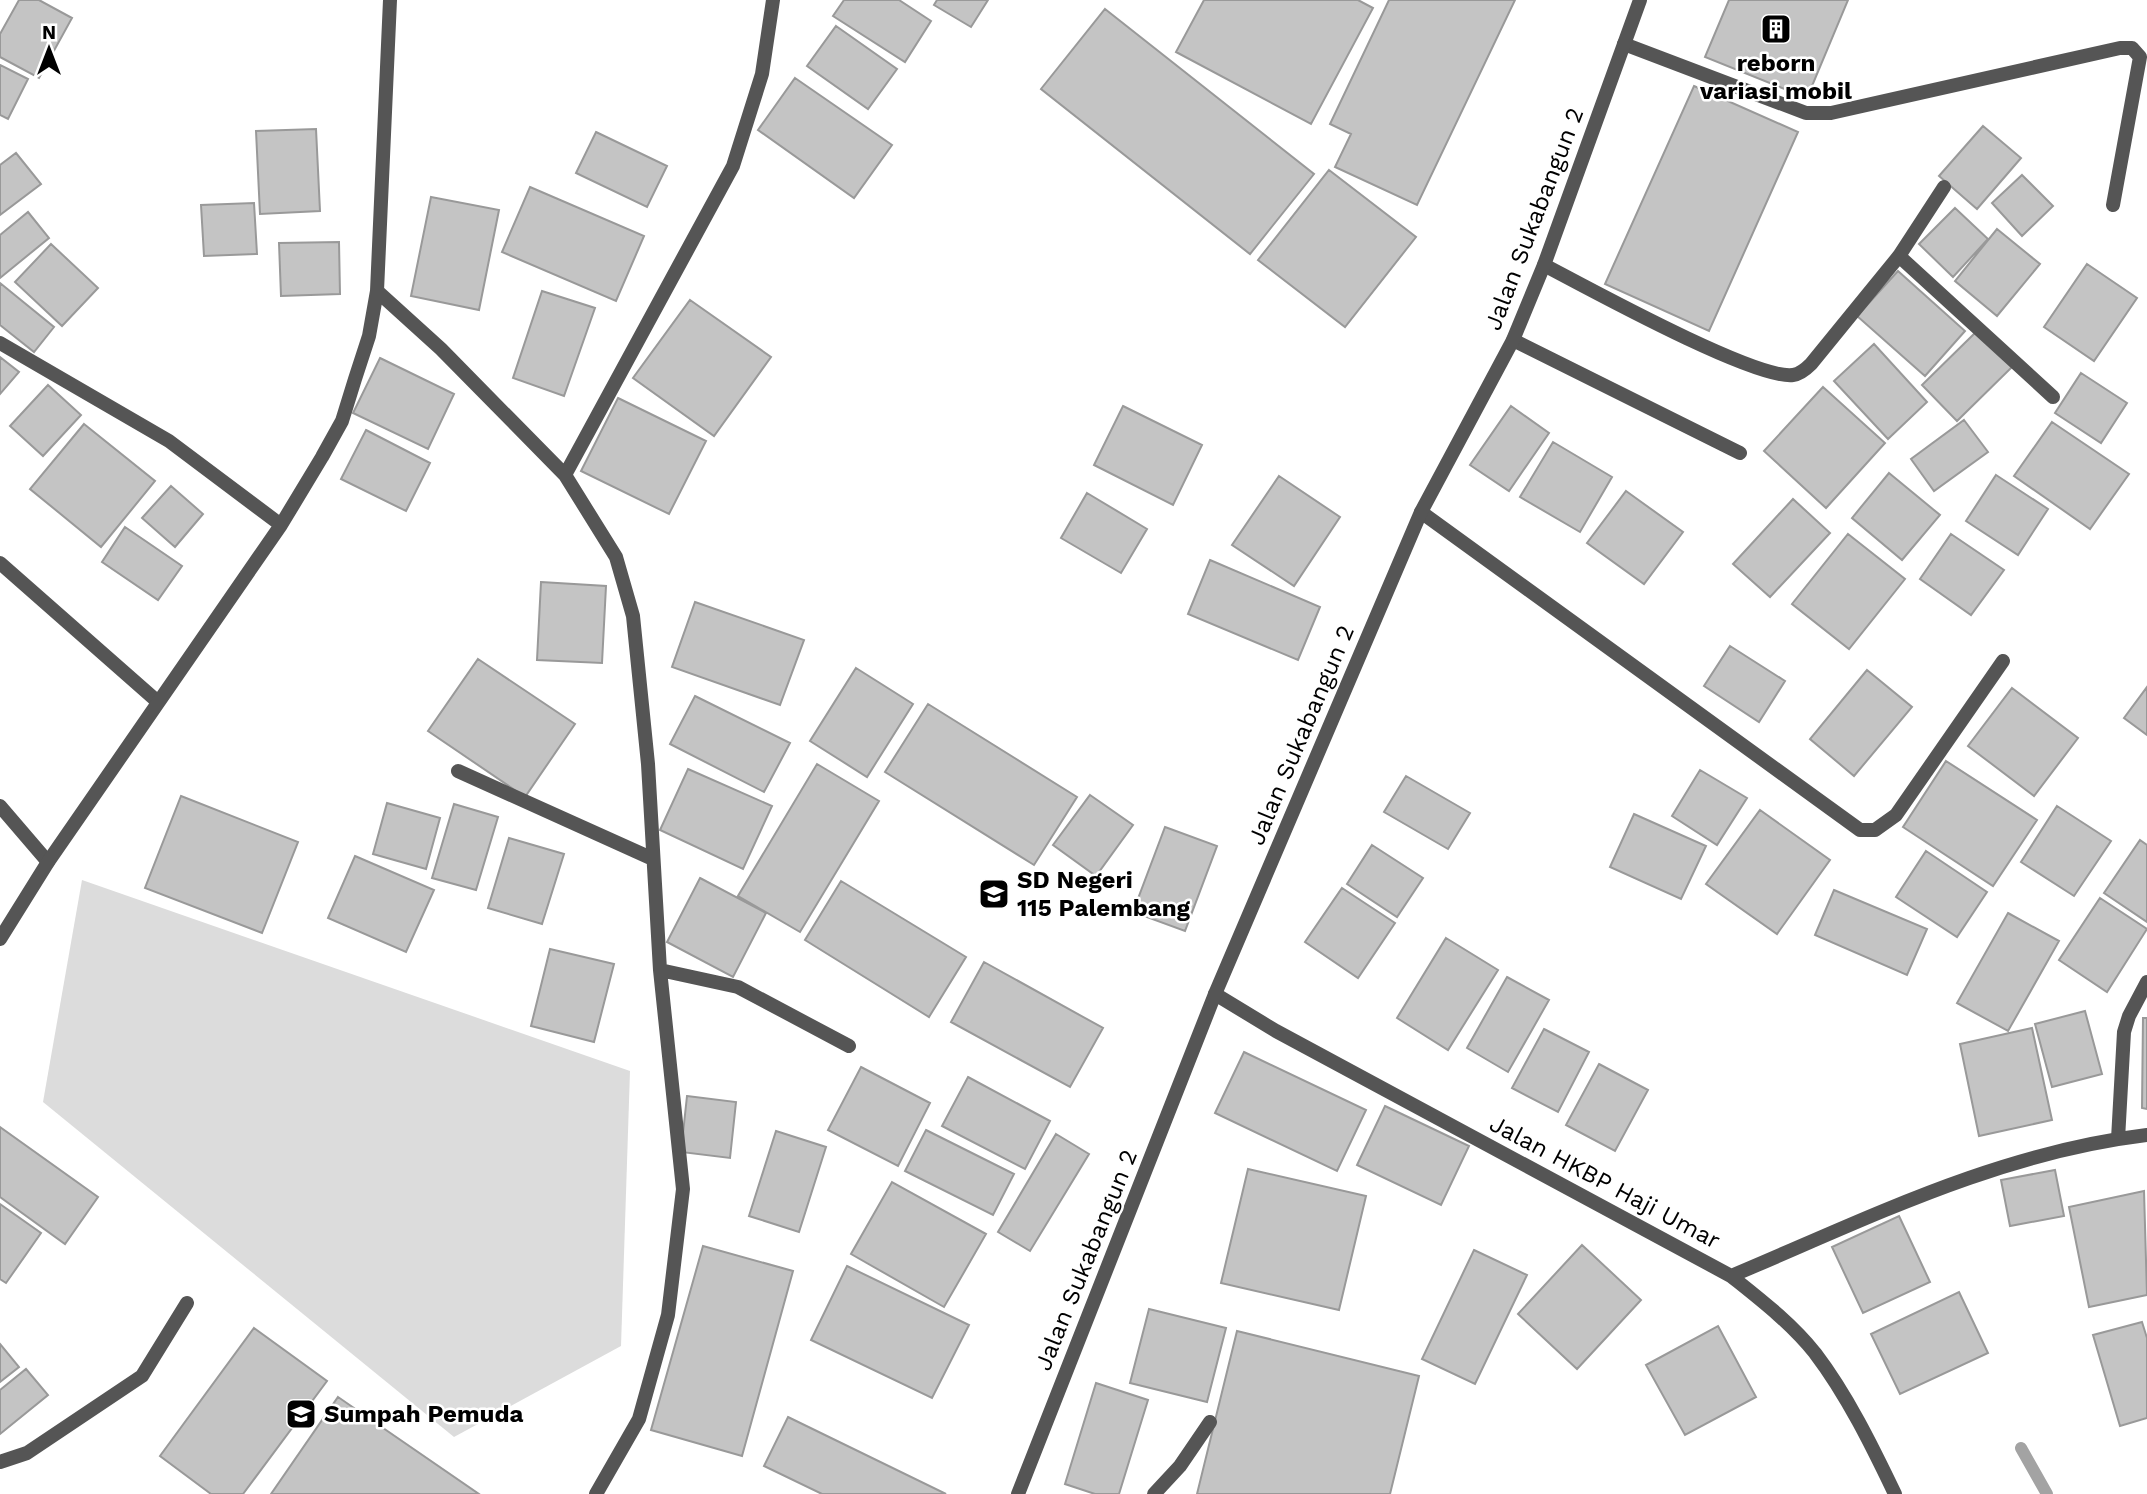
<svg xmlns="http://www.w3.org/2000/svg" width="2147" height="1494" font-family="'Work Sans',sans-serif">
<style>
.green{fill:#dcdcdc}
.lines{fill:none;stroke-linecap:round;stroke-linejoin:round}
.stream{stroke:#a3a3a3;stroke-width:12}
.building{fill:#c4c4c4;stroke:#999;stroke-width:2}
.service{stroke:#555;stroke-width:14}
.minor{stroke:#555;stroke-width:14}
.tertiary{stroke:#555;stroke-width:14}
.labels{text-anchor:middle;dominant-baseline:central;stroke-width:5;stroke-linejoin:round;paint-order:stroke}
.poi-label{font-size:24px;font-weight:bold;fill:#000;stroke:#fff;text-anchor:start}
.street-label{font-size:24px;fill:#000;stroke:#fff}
</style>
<rect width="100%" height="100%" fill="#fff"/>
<path class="green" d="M82,880L630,1071L621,1346L454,1437L43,1102Z"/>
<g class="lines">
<path class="stream" d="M2021,1448L2047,1494"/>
</g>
<path class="building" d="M19,0H39L72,18L39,78L0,57V34Z
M844,0H899L931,21L905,62L833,16Z
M937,0H988L971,27L934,5Z
M1204,0H1358L1373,8L1311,124L1176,52Z
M1389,0H1515L1417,205L1335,167L1351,134L1330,124Z
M1729,0H1848L1807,98L1705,57Z
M1105,9L1314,174L1250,254L1041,89Z
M836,26L897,69L868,109L807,66Z
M0,65L28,79L8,119L0,115Z
M795,78L892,145L854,198L758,130Z
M1694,86L1798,132L1709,331L1605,284Z
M1983,126L2021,158L1977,209L1939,176Z
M316,129L320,211L260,214L256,131Z
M596,132L667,166L647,207L576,173Z
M16,153L41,184L0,215V165Z
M1329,170L1416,237L1345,327L1258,260Z
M2022,175L2053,206L2022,236L1992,203Z
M530,187L644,236L616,301L502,252Z
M431,197L499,210L479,310L411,296Z
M254,203L257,254L204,256L201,205Z
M1955,208L1988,239L1953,277L1919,244Z
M28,212L49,238L0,278V235Z
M1997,229L2040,264L1997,316L1955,281Z
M339,242L340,294L281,296L279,243Z
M51,244L98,288L62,326L15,282Z
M2087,264L2137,298L2094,361L2044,327Z
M1898,271L1965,331L1925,376L1857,316Z
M0,283L54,327L34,352L0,325Z
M542,291L595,308L564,396L513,378Z
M690,300L771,357L714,436L633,378Z
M1977,331L2012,367L1957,421L1922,385Z
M1874,344L1927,402L1888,439L1834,381Z
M0,357L19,372L0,394Z
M380,358L454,394L428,449L353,413Z
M2081,373L2127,403L2101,443L2055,413Z
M48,385L81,415L43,456L10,426Z
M1823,387L1885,443L1826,508L1764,451Z
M618,398L706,441L669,514L581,471Z
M1123,406L1202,445L1173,505L1094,465Z
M1511,406L1549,433L1509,491L1470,465Z
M1964,420L1988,452L1934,491L1911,459Z
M2052,422L2129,474L2090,529L2014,476Z
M84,424L155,481L101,547L30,489Z
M366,430L430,463L406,511L341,479Z
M1553,442L1612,477L1580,532L1520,497Z
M1889,473L1940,515L1902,560L1852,518Z
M1996,475L2048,509L2018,555L1966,521Z
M1279,476L1340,517L1294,586L1232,545Z
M171,486L203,514L175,547L142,518Z
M1626,491L1683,532L1644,584L1587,543Z
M1087,493L1147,529L1121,573L1061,538Z
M1793,499L1830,533L1770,597L1733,564Z
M125,527L182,566L158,600L102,562Z
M1848,534L1905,579L1849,649L1792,604Z
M1951,534L2004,570L1971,615L1920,579Z
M1210,560L1320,607L1298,660L1188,614Z
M541,582L606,586L602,663L537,660Z
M695,602L804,640L780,705L672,667Z
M1730,646L1785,681L1759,722L1704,686Z
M478,659L575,724L525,797L428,731Z
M856,668L913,704L867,777L810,741Z
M1867,670L1912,707L1854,776L1810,739Z
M2147,687V735L2124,718Z
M2012,688L2078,738L2034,796L1968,746Z
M695,696L790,743L764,792L670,744Z
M928,704L1077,797L1034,865L885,772Z
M1946,761L2037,820L1993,886L1903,827Z
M817,764L879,801L800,932L738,896Z
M688,769L772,806L743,869L660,830Z
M1700,770L1747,798L1717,845L1672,816Z
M1406,776L1470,813L1448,849L1384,812Z
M1090,795L1133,825L1096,876L1053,845Z
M181,796L298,842L262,933L145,888Z
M387,803L440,818L426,869L373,854Z
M454,804L498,817L476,890L432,878Z
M2057,806L2111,841L2074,896L2021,862Z
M1760,810L1830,860L1777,934L1706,884Z
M1634,814L1706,846L1681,899L1610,867Z
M1165,827L1217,846L1185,931L1133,912Z
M509,838L564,854L542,924L488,908Z
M2140,840L2147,845V922L2104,893Z
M1372,845L1423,878L1397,917L1347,884Z
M1926,851L1987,892L1957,937L1896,897Z
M355,856L434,890L406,952L328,918Z
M700,878L766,913L733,977L667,942Z
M841,881L966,957L929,1017L805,940Z
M1342,888L1395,923L1358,978L1305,942Z
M1834,890L1927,929L1907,975L1815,935Z
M2100,898L2147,929L2107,992L2059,960Z
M2008,913L2059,941L2008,1031L1957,1003Z
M1446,938L1498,970L1448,1050L1397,1018Z
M550,949L614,964L594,1042L531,1026Z
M984,962L1103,1028L1070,1087L951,1022Z
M1507,977L1549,1000L1508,1072L1467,1048Z
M2085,1011L2102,1074L2052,1087L2035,1024Z
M2143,1018H2147V1109L2142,1108Z
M2032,1028L2052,1120L1979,1136L1960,1044Z
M1544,1029L1589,1052L1558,1112L1512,1088Z
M1244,1052L1366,1110L1337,1171L1215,1113Z
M1599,1064L1648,1090L1615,1151L1566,1125Z
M861,1067L930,1103L898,1166L828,1130Z
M968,1077L1050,1121L1025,1169L942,1126Z
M687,1096L736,1102L730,1158L681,1152Z
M1385,1106L1469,1146L1441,1205L1357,1165Z
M0,1127L98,1197L65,1244L0,1197Z
M926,1130L1014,1174L993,1215L905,1171Z
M776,1131L826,1147L799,1232L749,1216Z
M1056,1134L1089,1154L1030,1251L998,1232Z
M1248,1169L1366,1196L1339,1310L1221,1283Z
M2055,1170L2064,1216L2010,1226L2001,1180Z
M892,1182L986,1234L944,1307L851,1254Z
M2144,1191L2147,1295L2089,1307L2069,1207Z
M0,1204L41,1233L6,1283L0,1279Z
M1899,1216L1930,1282L1863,1313L1832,1247Z
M1582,1245L1641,1300L1577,1369L1518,1314Z
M703,1246L793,1271L742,1456L651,1430Z
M1474,1250L1527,1275L1475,1384L1422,1359Z
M847,1266L969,1325L932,1398L811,1340Z
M1959,1292L1988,1353L1900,1394L1871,1334Z
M1149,1309L1226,1328L1207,1402L1130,1383Z
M2142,1322L2147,1338V1418L2120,1426L2093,1335Z
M1718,1326L1756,1397L1685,1435L1646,1365Z
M254,1328L327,1381L243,1494H211L160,1456Z
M1237,1331L1419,1376L1390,1494H1197Z
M0,1344L19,1367L0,1382Z
M26,1369L48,1395L0,1434V1390Z
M1096,1383L1148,1400L1119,1494H1095L1065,1484Z
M338,1397L479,1494H271Z
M788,1417L946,1494H822L764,1466Z"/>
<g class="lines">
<path class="service" d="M1513,340L1740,453
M0,563L158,702
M0,806L48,862
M1154,1494L1180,1466L1210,1422"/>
<path class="minor" d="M1624,44L1806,113H1831L2120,48H2132L2140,57L2113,205
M1899,256L2053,397
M1544,265C1586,287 1755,380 1793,375C1800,374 1806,369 1811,364L1899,256L1944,187
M377,291L441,349L565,475L616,557L633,616L648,764L660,970L683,1189L668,1315L639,1419L596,1494
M0,343L169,441L281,525
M565,475L733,166L762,74L773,0
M1421,512L1860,830H1875L1896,815L2003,661
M458,771L653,859
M0,939L48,862L281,525L322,457L342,421L355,379L369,336L377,291L390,0
M660,970L738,987L849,1046
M1215,994L1276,1031L1731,1276C1761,1300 1791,1323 1815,1353C1847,1395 1872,1446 1895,1494
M2118,1139L2124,1032L2129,1016L2147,982
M1731,1276C1869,1218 1997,1153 2147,1135
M0,1462L27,1453L142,1376L187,1303"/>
<path class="tertiary" d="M1018,1494L1215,994L1421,512L1513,340L1544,265L1640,0"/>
</g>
<defs>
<g id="building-square" transform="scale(1.575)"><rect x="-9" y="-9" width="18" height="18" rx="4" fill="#000" stroke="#fff"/><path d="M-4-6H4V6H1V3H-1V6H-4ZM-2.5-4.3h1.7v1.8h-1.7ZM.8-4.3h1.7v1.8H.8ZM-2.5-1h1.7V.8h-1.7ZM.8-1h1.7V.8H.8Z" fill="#fff"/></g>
<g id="school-square" transform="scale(1.575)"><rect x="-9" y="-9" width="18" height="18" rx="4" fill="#000" stroke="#fff"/><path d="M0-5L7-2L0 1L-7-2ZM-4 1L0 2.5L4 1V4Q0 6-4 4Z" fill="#fff"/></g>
<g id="university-square" transform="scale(1.575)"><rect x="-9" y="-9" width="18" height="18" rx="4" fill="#000" stroke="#fff"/><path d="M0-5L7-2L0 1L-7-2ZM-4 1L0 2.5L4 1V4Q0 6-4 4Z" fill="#fff"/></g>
</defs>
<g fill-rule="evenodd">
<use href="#building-square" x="1776" y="29"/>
<use href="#school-square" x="994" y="894"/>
<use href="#university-square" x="301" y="1414"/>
</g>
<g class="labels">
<g class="poi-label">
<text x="1776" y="63" text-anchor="middle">reborn<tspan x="1776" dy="28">variasi mobil</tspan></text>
<text x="1017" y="880">SD Negeri<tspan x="1017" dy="28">115 Palembang</tspan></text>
<text x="324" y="1414">Sumpah Pemuda</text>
</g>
<g class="street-label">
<text transform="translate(1534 219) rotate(-69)">Jalan Sukabangun 2</text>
<text transform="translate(1301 735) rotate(-67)">Jalan Sukabangun 2</text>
<text transform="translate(1605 1182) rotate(28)">Jalan HKBP Haji Umar</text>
<text transform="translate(1086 1260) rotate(-68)">Jalan Sukabangun 2</text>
</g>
</g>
<g transform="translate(49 49)" stroke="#ffffff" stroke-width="5" paint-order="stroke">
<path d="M0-5L12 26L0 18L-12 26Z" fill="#000000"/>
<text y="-10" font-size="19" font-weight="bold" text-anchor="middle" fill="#000000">N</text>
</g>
</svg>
